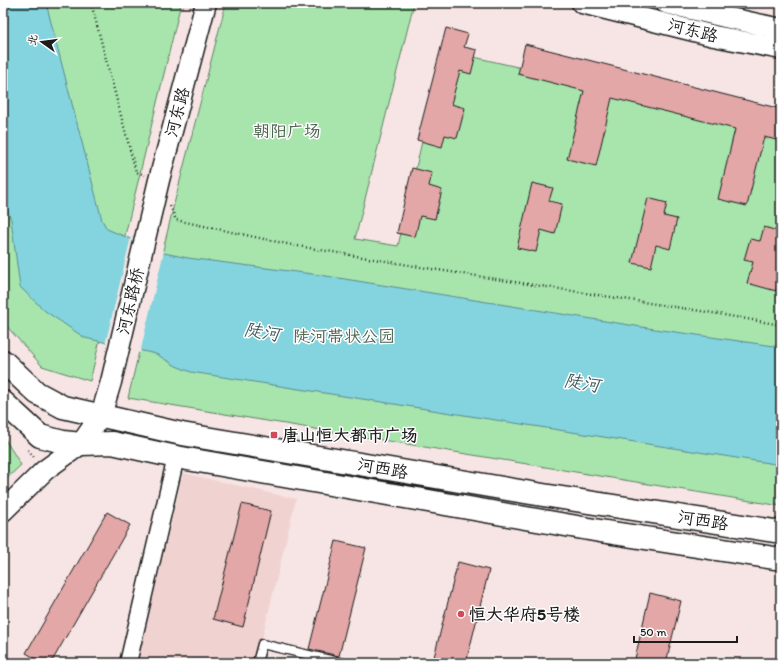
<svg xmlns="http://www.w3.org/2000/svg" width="784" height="666" font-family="Itim,'LXGW WenKai TC',sans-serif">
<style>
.built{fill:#f0d2d1}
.green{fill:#a7e5ad;stroke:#628064}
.water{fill:#83d4de;stroke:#5a8a90}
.pier{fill:#f6e5e4}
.building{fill:#e2a7a6;stroke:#1c1c1c}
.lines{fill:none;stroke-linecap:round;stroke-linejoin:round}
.service-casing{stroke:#1c1c1c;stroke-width:11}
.minor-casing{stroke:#1c1c1c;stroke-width:19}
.tertiary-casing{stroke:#1c1c1c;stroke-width:23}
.secondary-casing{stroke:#1c1c1c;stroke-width:25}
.path{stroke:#1c1c1c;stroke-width:2.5;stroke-dasharray:1 3;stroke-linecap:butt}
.service{stroke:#fff;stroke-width:8}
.minor{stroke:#fff;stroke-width:16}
.tertiary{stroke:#fff;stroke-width:20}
.secondary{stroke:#fff;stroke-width:22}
.poi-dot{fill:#d1495b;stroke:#fff;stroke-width:1.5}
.labels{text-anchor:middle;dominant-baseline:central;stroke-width:3;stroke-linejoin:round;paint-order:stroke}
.street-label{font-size:17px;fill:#1c1c1c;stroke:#fff}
.park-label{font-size:17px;fill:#4d624f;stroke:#fff}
.poi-label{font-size:17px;font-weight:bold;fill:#1c1c1c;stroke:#fff;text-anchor:start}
.water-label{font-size:18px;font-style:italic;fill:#405c60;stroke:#fff}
</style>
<rect width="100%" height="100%" fill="#f6e5e4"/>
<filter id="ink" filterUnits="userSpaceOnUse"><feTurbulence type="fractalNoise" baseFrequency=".025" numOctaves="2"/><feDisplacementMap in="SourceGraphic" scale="8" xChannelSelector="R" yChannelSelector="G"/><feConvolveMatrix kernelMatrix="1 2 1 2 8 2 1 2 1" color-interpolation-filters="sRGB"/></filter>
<g filter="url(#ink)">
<path class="built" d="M183,473L296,499L256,663H137Z"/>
<path class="green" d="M3,3H181L90,381L42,366L3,322Z
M226,3H414L355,239L398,246L443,50L781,127V506L128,398L174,204Z
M3,436L21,465L3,482Z"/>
<path class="water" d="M3,3H46L102,220L107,229L164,253L188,258L320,275L648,328L781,347V465L191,372L176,366L156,354L85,338L45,311L20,287L11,220L3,198Z"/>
<path class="pier" d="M131,237L164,251L140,353L105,345Z"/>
<path class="building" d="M446,28L468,34L464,47L477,50L471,74L460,71L451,104L465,108L457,138L445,135L442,147L417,140Z
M525,44L781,109V141L764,137L747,206L718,199L735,129L612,98L596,166L567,159L584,91L518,74Z
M412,168L432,173L429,186L442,190L435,219L420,216L415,237L397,233Z
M532,183L553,188L549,201L562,204L555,234L541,230L536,252L517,248Z
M648,198L667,203L664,216L677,219L670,249L656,245L651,267L632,263Z
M764,227L781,232V270L776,291L747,283L753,262L744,260L750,239L760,241Z
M242,504L271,511L243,627L213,619Z
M107,512L130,525L51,663H43L26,653Z
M336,541L366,548L339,656L309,649Z
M458,562L489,570L466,663H457L434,657Z
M650,593L681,601L666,663H634Z"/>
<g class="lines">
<g class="service-casing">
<path id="service" d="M257,663L262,644L343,663"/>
</g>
<g class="minor-casing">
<path id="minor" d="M128,663L176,457"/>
</g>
<g class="tertiary-casing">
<path id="tertiary" d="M582,3L714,36L781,49
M666,3L725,17L781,29
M3,511L45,470L81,444L101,415L111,382L159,180L206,3"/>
</g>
<g class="secondary-casing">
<path id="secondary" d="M3,361L37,393L63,407L182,434L543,495L781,532
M3,402L40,436L63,442L81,444L112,443L176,457L600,531L781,559"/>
</g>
<path class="path" d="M91,3L136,172L145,175
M170,206L176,220L292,245L438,270L707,312L781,325
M28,450L35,458"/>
<use href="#service" class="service"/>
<use href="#minor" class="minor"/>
<use href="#tertiary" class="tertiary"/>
<use href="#secondary" class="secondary"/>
</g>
</g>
<g class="poi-dot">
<rect x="270" y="431" width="8" height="8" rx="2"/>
<circle cx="461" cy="614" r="4"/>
</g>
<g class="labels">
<g class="street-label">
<text transform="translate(693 30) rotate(14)">河东路</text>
<text transform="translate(177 112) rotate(-75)">河东路</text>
<text transform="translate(130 301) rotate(-77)">河东路桥</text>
<text transform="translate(383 468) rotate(10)">河西路</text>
<text transform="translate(703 520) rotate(9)">河西路</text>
</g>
<g class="park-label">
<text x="287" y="131">朝阳广场</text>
<text x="344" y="336">陡河带状公园</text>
</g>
<g class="poi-label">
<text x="282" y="435">唐山恒大都市广场</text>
<text x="469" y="614">恒大华府5号楼</text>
</g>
<g class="water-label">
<text transform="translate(262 332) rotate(9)">陡河</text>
<text transform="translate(582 383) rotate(9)">陡河</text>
</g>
</g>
<rect width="784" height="666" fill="none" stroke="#fff" stroke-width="16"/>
<rect x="8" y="8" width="768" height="650" fill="none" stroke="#1c1c1c" stroke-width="1.5" filter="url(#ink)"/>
<g transform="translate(42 42) rotate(284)" stroke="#ffffff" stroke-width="3" paint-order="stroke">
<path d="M0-3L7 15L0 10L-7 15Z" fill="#1c1c1c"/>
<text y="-6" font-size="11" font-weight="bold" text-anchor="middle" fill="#1c1c1c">北</text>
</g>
<path d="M634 636v6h103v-6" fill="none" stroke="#1c1c1c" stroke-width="2"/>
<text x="640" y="636" font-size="12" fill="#1c1c1c" stroke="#ffffff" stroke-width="3" paint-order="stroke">50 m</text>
</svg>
